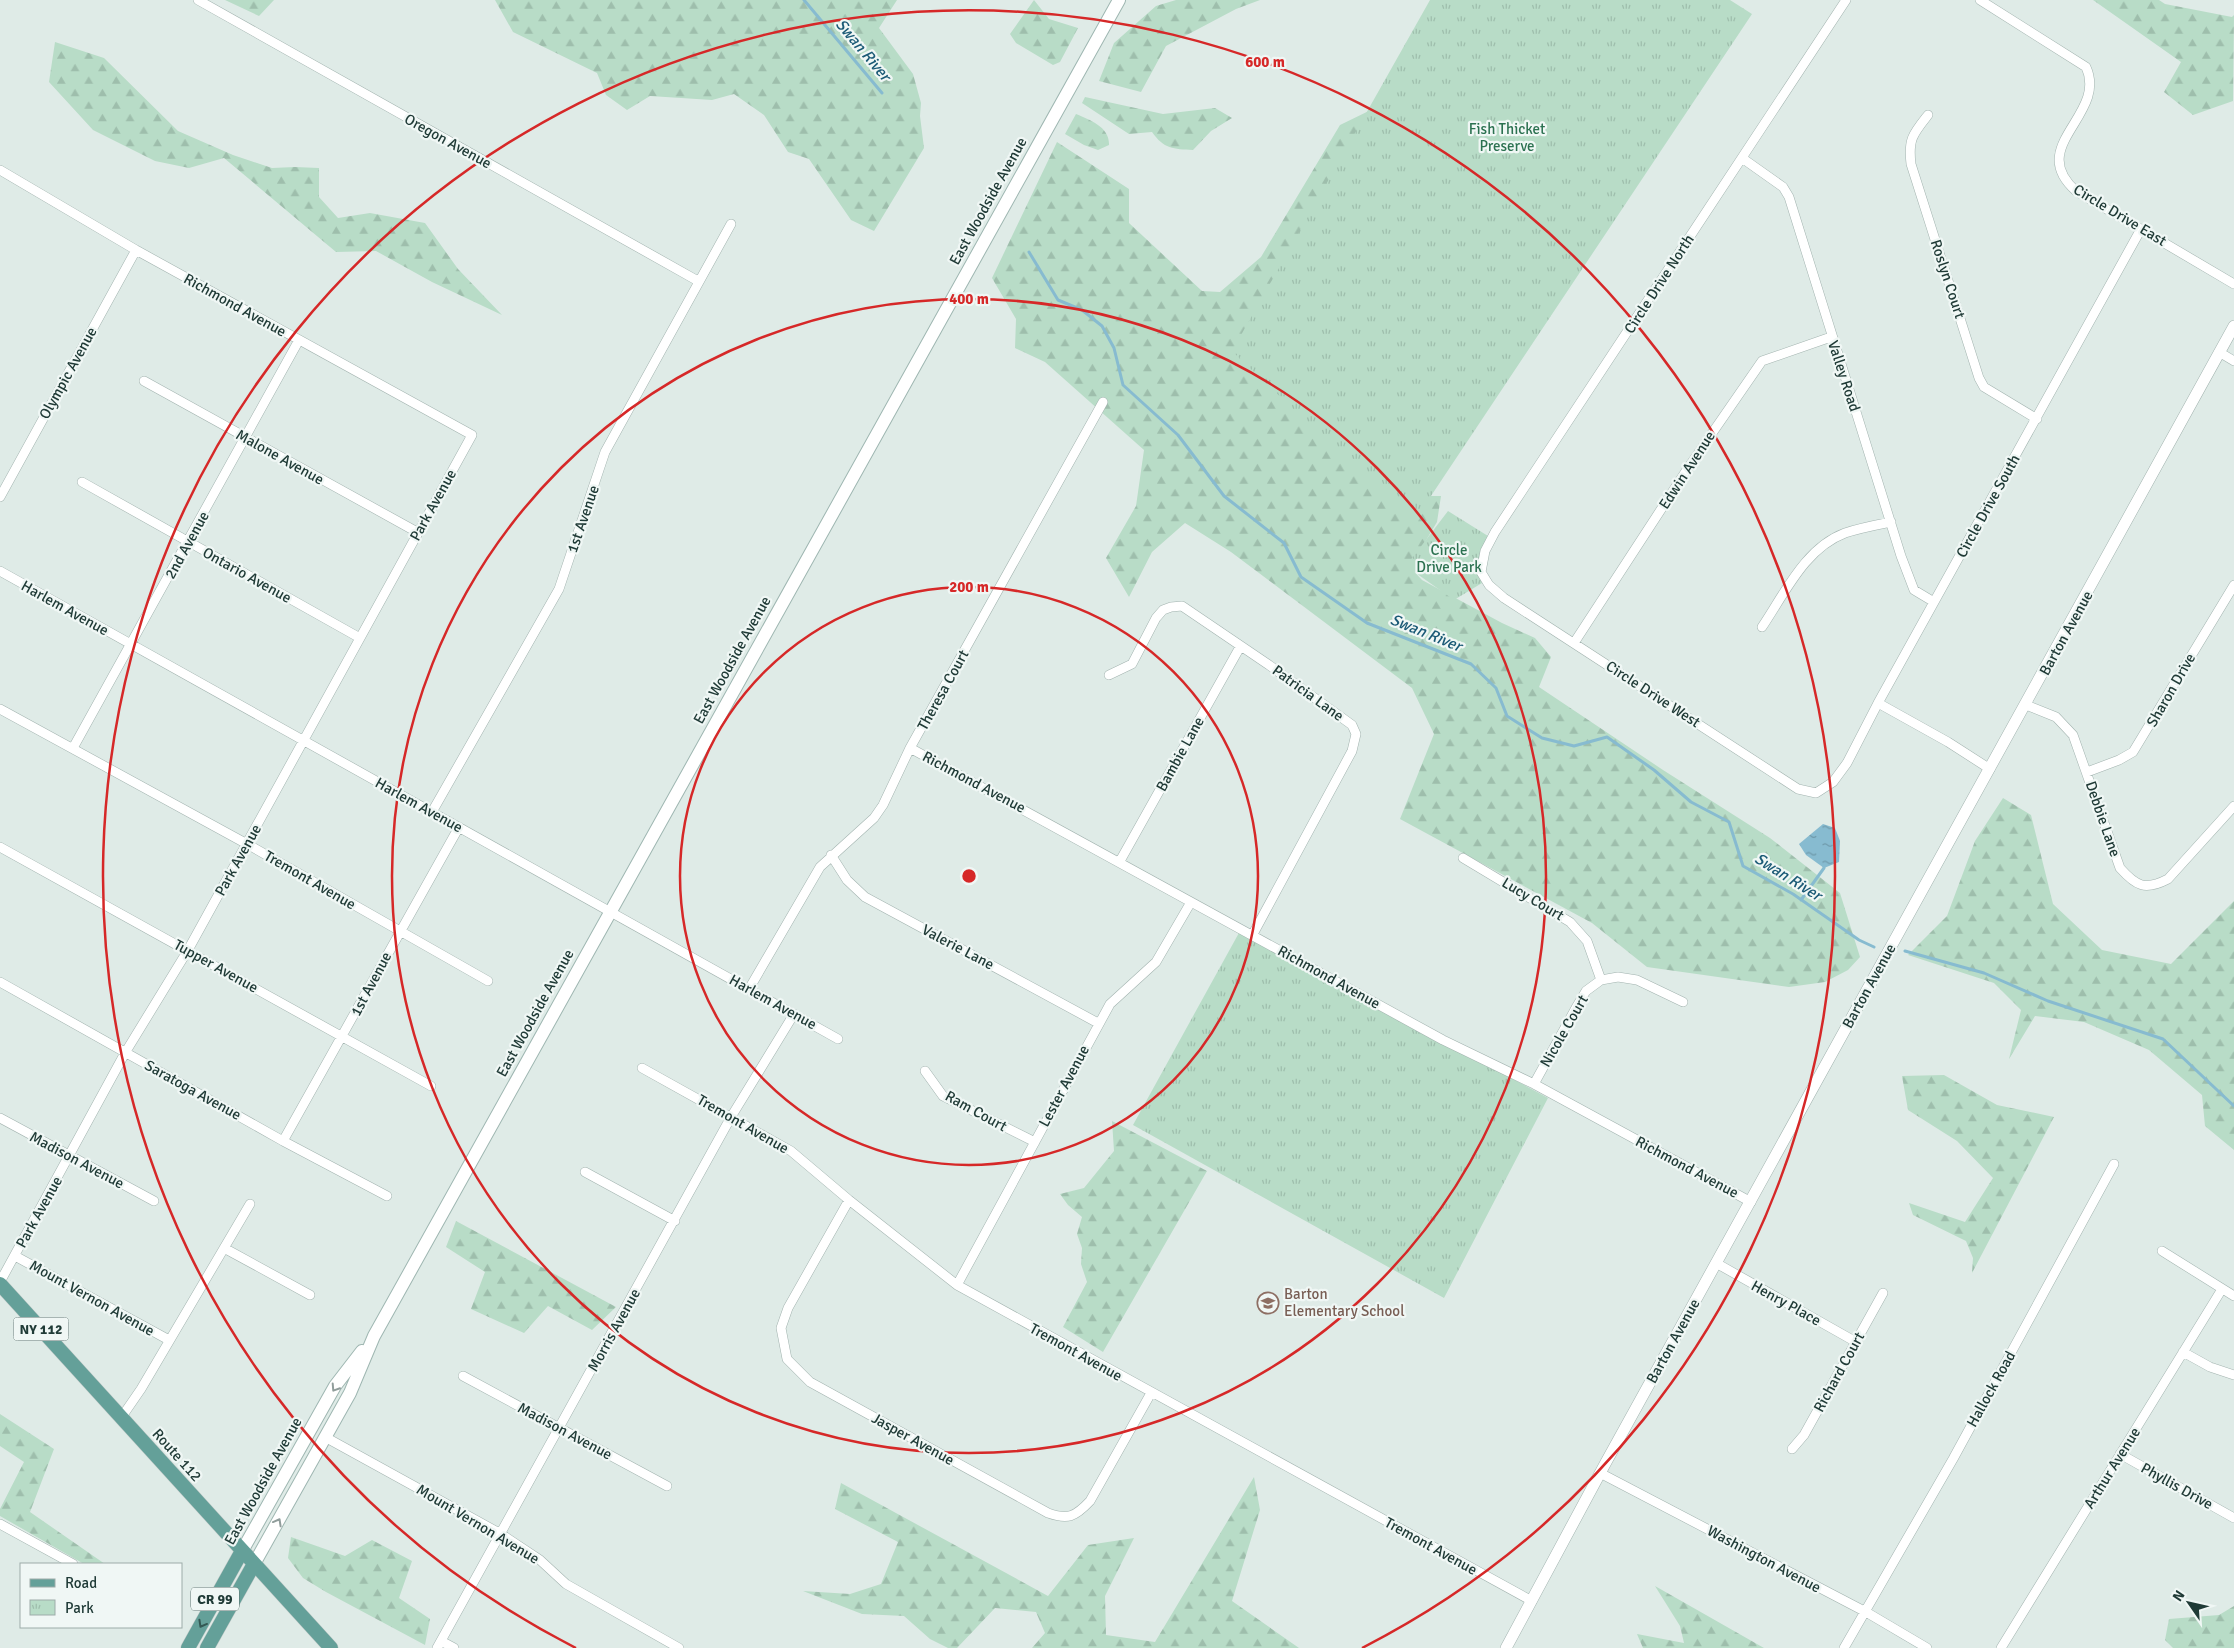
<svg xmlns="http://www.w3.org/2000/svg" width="2234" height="1648" font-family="Signika,sans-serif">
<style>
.forest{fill:url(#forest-firs)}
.park{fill:url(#park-tufts)}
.water{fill:url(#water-ripples)}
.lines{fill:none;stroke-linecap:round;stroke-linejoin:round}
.stream{stroke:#87bbd0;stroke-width:3}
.minor-casing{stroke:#a2b3af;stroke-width:10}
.tertiary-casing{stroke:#a2b3af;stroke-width:12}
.secondary-casing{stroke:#9eb6b1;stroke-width:14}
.primary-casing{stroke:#c1c8c7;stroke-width:15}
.minor{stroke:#fff;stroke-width:9}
.tertiary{stroke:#fff;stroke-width:11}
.secondary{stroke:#fff;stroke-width:12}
.primary{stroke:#64a099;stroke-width:14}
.oneway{stroke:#909d9b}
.oneway2{stroke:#345954}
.ring{fill:none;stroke:#d62828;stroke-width:2.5}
.labels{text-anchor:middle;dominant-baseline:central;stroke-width:4.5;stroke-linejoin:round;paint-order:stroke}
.shield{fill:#f0f7f5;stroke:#5e7370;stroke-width:1}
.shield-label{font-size:14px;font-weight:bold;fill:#203b37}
.park-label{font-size:15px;fill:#2b7150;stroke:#f0f7f5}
.street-label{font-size:15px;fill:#203b37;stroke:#f0f7f5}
.education-label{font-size:15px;fill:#785e54;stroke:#f0f7f5;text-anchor:start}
.water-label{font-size:16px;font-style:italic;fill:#1b5a76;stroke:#f0f7f5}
.centre{fill:#d62828;stroke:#f0f7f5;stroke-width:2.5}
.ring-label{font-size:15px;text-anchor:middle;font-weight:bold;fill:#d62828;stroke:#f0f7f5;stroke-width:4.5;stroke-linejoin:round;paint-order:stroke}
</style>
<defs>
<pattern id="forest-firs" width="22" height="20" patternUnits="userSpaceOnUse" patternTransform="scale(1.25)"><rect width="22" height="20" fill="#b8dcc7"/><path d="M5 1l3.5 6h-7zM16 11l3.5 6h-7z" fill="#9ebeac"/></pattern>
<pattern id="park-tufts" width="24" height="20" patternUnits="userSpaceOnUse" patternTransform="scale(1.25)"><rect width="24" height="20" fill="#b8dcc7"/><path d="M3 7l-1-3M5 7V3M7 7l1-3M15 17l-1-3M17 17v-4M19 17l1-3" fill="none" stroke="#9ebeac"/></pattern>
<pattern id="water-ripples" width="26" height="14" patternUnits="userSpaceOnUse" patternTransform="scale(1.25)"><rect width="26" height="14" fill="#87bbd0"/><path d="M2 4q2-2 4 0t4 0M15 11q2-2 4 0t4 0" fill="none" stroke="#6e99aa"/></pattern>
</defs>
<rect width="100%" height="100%" fill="#dfebe7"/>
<path class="forest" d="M225,0H274L259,16Z
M495,0H897L879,28L913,74L921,103L920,116L924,148L874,231L851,220L809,159L788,152L764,115L734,94L712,100L650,96L627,110L606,95L597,73L513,32Z
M1034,0L1049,19L1078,28L1060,62L1053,65L1016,43L1010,34Z
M1176,0H1260L1236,9L1166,46L1141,92L1099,81L1114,43L1156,6Z
M2093,0H2159L2165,4L2232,17L2234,15L2233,101L2193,115L2164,92L2181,62Z
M55,42L104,58L178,131L233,155L272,168L295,167L319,168V197L338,218L370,213L425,223L458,269L502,315L432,282L376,251L336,252L224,158L189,168L155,161L93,130L49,82Z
M1418,87L1431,496H1441L1437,522L1410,567L1422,580L1502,623L1535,638L1551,657L1539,687L1663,770L1770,838L1840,893L1860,957L1848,970L1825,982L1789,987L1647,967L1592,923L1400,819L1434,734L1412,688L1231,552L1185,523L1152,552L1129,597L1106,558L1136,506L1144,450L1045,362L1015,348L1016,319L992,278L1057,142L1129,189V223L1202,291L1220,292L1261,257L1340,125Z
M1085,97L1163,114L1215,108L1232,118L1211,131L1193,150C1173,149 1164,149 1152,132L1129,134L1082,103Z
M1076,114C1090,120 1110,127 1109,145L1098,150L1084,145L1065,134Z
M2003,798L2031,815L2053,904L2102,950L2171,964L2234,901V1150L2205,1126L2202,1095L2149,1050L2084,1022L2035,1016L2009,1059L2021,1010L1994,983L1908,955L1947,916L1975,841Z
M1944,1075L1997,1105L2054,1117L1972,1273L1973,1258L1966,1241L1913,1215L1909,1203L1965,1222L1993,1178L1957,1141L1908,1110L1902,1076Z
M1112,1121L1207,1171L1103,1352L1063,1327L1087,1282L1081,1264L1082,1248L1077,1234L1082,1217L1068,1205L1060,1194L1084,1188L1114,1151Z
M456,1221L616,1307L592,1330L548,1306L524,1333L471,1309L485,1272L446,1247Z
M0,1414L54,1449L30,1512L105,1564H84L0,1516V1509L24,1462L0,1446Z
M1254,1477L1260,1510L1232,1601L1299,1648H1032L1045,1633L1036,1612L995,1608L957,1648H948L930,1639L904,1616L862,1614L803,1591L850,1594L881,1584L898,1542L835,1509L841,1483L1048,1596L1088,1545L1134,1538L1105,1596L1106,1635L1155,1642Z
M291,1537L345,1556L372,1540L412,1561L399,1598L430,1619L425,1645L326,1592L303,1578L288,1558Z
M1655,1586L1764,1648H1643L1637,1634L1684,1643L1680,1626Z
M2234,1606V1648H2173L2165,1640L2169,1619L2219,1615Z"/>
<path class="park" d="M1430,0H1730L1752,14L1413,523L1232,351Z
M1448,511L1488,536L1477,571L1482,583L1454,600L1406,566Z
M1240,931L1548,1098L1444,1298L1133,1125Z"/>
<path class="water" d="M1823,824L1835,828L1840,841L1839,862L1824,868L1806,855L1799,844Z"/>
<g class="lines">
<path class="stream" d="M804,0L882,93
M1029,252L1058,300L1082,310L1102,326L1114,348L1123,385L1178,435L1224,496L1284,543L1301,577L1367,623L1471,664L1496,688L1507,716L1542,738L1574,746L1607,737L1654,770L1691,802L1729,822L1743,866L1793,894L1859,940L1874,947
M1801,900L1824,868V865
M1905,951L1984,973L2048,1001L2163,1039L2234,1106"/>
<g class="minor-casing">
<path id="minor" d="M198,0L698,281
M1846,0L1495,532L1485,551L1481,572L1489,585L1504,598L1798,789L1816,793L1833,782L1847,763L1878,703L2141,229
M1980,0L2086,67C2108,115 2025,146 2076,191L2234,284
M1928,115C1913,134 1908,139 1911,164L1979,378L1984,387L2037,419
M1742,158L1783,187L1789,197L1901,556L1914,590L1934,602
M0,170L136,250L472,435L188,950L125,1053L0,1282
M2219,352L2234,361
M144,381L417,532
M82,482L360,638
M0,497L136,250
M0,571L838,1039
M1762,627C1785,593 1805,548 1845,533C1860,528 1876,525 1891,522
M1574,643L1688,468L1762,361L1831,337
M1109,675L1132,664L1156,618L1163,610L1171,607L1182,606L1269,665L1352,725L1356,734L1352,751L1253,934
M1878,703L1948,742L1990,769
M2026,705L2056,717L2073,735L2120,868C2136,886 2145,891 2168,879L2234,806
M0,709L247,844L488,981
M73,748L299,340
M910,748L1443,1040L1534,1084L1751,1202
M2087,772L2119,760L2133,752L2234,585
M432,812L559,589L605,452L731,224
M0,847L431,1086
M831,855L847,880L865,897L1098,1023
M1463,858L1570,922L1587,941L1601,980
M1120,861L1240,647
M0,982L283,1141L387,1196
M749,989L820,867L874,818L883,805L910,748L1103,402
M642,1068L791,1151L849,1200L957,1285L1532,1601
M925,1071L943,1096L1035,1142
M1534,1084L1577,1006L1586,991L1601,980L1618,977L1637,980L1683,1002
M0,1118L154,1201
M283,1141L459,827
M585,1172L675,1221
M849,1200L788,1308L781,1328L787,1359L810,1382L1048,1513C1068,1520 1075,1517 1090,1501L1151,1393
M224,1248L310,1295
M2162,1251L2234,1296
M15,1256L169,1340
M1716,1263L1856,1342
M957,1285L1110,1004L1156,962L1191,902
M2183,1352L2210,1367L2234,1375
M463,1376L667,1486
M121,1418L141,1389L250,1204
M325,1437L501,1534L540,1560L566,1584L679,1648
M1792,1449L1804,1435L1883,1293
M2120,1454L2234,1518
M1600,1473L1866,1612L1927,1648
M0,1524L73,1564
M441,1641L454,1648
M437,1648L731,1117L794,1014
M1844,1648L1953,1459L2114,1164
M2001,1648L2222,1289"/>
</g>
<g class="tertiary-casing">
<path id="tertiary" d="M1506,1648L1605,1464L2234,326"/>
</g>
<g class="secondary-casing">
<path id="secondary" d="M242,1551L335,1386L362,1351
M254,1564L350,1393L374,1336L1119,0"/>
</g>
<g class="primary-casing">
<path id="primary" d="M0,1284L331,1648
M188,1648L242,1551
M207,1648L254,1564"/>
</g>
<use href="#minor" class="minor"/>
<use href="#tertiary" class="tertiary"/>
<use href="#secondary" class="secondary"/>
<use href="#primary" class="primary"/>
</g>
<defs><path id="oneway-chevron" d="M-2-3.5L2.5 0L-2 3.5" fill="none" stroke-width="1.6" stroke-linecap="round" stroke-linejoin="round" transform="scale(1.25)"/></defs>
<g class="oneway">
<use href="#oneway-chevron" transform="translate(335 1388) rotate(123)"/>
<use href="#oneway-chevron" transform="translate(278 1522) rotate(-61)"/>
</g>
<use class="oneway2" href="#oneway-chevron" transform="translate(202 1624) rotate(119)"/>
<g class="ring">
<circle cx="969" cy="876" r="289"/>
<circle cx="969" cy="876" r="577"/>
<path d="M576 1648A866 866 0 1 1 1362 1648"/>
</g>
<defs>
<g id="school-ring" transform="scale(1.125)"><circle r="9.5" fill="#f0f7f5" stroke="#8d6e63" stroke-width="1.5"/><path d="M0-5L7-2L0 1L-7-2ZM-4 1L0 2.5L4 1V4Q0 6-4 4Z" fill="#8d6e63"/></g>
</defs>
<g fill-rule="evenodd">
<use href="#school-ring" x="1268" y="1303"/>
</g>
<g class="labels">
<g class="shield">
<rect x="13.5" y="1317.5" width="55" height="23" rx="4"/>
<rect x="191" y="1587.5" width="48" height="23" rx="4"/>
</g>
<g class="shield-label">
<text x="41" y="1329">NY 112</text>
<text x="215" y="1599">CR 99</text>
</g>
<g class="park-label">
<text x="1507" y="129">Fish Thicket<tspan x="1507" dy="17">Preserve</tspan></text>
<text x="1449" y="550">Circle<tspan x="1449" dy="17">Drive Park</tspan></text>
</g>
<g class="street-label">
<text transform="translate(448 141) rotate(29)">Oregon Avenue</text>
<text transform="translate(988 201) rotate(-61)">East Woodside Avenue</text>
<text transform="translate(2120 215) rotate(31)">Circle Drive East</text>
<text transform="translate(1948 279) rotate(72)">Roslyn Court</text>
<text transform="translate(1659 284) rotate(-57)">Circle Drive North</text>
<text transform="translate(235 305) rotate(29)">Richmond Avenue</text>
<text transform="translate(68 373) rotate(-61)">Olympic Avenue</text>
<text transform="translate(1844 376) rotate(72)">Valley Road</text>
<text transform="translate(280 457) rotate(29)">Malone Avenue</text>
<text transform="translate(1687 470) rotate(-57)">Edwin Avenue</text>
<text transform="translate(433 505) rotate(-61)">Park Avenue</text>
<text transform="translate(1988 506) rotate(-61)">Circle Drive South</text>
<text transform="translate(583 519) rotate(-71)">1st Avenue</text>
<text transform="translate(187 545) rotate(-61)">2nd Avenue</text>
<text transform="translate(247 575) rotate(29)">Ontario Avenue</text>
<text transform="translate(65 608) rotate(29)">Harlem Avenue</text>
<text transform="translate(2066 633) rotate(-61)">Barton Avenue</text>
<text transform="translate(732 660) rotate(-61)">East Woodside Avenue</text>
<text transform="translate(943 690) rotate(-61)">Theresa Court</text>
<text transform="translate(2171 690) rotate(-60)">Sharon Drive</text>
<text transform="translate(1308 693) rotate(36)">Patricia Lane</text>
<text transform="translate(1653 694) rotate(33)">Circle Drive West</text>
<text transform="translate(1180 754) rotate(-61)">Bambie Lane</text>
<text transform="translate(974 782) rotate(28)">Richmond Avenue</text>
<text transform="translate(419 805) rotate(29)">Harlem Avenue</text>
<text transform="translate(2103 819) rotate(71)">Debbie Lane</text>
<text transform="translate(238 860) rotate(-61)">Park Avenue</text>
<text transform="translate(310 880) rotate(30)">Tremont Avenue</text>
<text transform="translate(1533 899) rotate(31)">Lucy Court</text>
<text transform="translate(958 947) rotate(28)">Valerie Lane</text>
<text transform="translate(216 966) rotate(29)">Tupper Avenue</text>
<text transform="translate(1329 977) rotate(29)">Richmond Avenue</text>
<text transform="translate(371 984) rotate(-62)">1st Avenue</text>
<text transform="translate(1869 986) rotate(-61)">Barton Avenue</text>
<text transform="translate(773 1002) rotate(29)">Harlem Avenue</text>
<text transform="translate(535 1013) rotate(-61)">East Woodside Avenue</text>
<text transform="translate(1564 1031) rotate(-60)">Nicole Court</text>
<text transform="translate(1064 1086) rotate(-62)">Lester Avenue</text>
<text transform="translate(193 1090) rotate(29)">Saratoga Avenue</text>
<text transform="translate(976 1111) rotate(29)">Ram Court</text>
<text transform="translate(743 1124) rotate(30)">Tremont Avenue</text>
<text transform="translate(77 1160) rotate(28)">Madison Avenue</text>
<text transform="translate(1687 1167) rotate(28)">Richmond Avenue</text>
<text transform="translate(39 1212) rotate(-61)">Park Avenue</text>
<text transform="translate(92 1298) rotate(29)">Mount Vernon Avenue</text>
<text transform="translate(1786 1303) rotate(29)">Henry Place</text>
<text transform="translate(614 1330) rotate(-61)">Morris Avenue</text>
<text transform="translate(1673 1341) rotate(-61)">Barton Avenue</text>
<text transform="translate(1076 1352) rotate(29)">Tremont Avenue</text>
<text transform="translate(1839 1372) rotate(-61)">Richard Court</text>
<text transform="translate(1991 1389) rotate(-61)">Hallock Road</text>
<text transform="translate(565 1431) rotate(28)">Madison Avenue</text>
<text transform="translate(913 1439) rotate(29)">Jasper Avenue</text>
<text transform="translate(177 1455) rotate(48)">Route 112</text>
<text transform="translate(2112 1468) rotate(-58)">Arthur Avenue</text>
<text transform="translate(263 1481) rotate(-61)">East Woodside Avenue</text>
<text transform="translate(2177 1486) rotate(29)">Phyllis Drive</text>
<text transform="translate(478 1524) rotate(31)">Mount Vernon Avenue</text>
<text transform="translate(1431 1546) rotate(29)">Tremont Avenue</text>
<text transform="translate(1764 1559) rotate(28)">Washington Avenue</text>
</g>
<g class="education-label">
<text x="1284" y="1294">Barton<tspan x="1284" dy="17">Elementary School</tspan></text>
</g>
<g class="water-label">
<text transform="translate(863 50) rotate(50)">Swan River</text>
<text transform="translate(1426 633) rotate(22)">Swan River</text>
<text transform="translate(1788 877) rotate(32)">Swan River</text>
</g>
</g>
<circle cx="969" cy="876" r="8" class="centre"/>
<g class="ring-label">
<text x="1265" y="67">600 m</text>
<text x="969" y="304">400 m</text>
<text x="969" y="592">200 m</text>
</g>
<rect x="20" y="1563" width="162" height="65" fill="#f0f7f5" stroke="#9daca9"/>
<rect x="30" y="1579" width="25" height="8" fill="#64a099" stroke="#9daca9"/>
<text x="65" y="1588" font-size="15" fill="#203b37">Road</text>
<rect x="30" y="1600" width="25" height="15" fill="url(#park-tufts)" stroke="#9daca9"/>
<text x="65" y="1613" font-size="15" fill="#203b37">Park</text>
<g transform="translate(2189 1603) rotate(304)" stroke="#f0f7f5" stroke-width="4" paint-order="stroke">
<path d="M0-4L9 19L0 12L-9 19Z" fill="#203b37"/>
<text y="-8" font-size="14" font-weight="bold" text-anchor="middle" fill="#203b37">N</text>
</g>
</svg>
